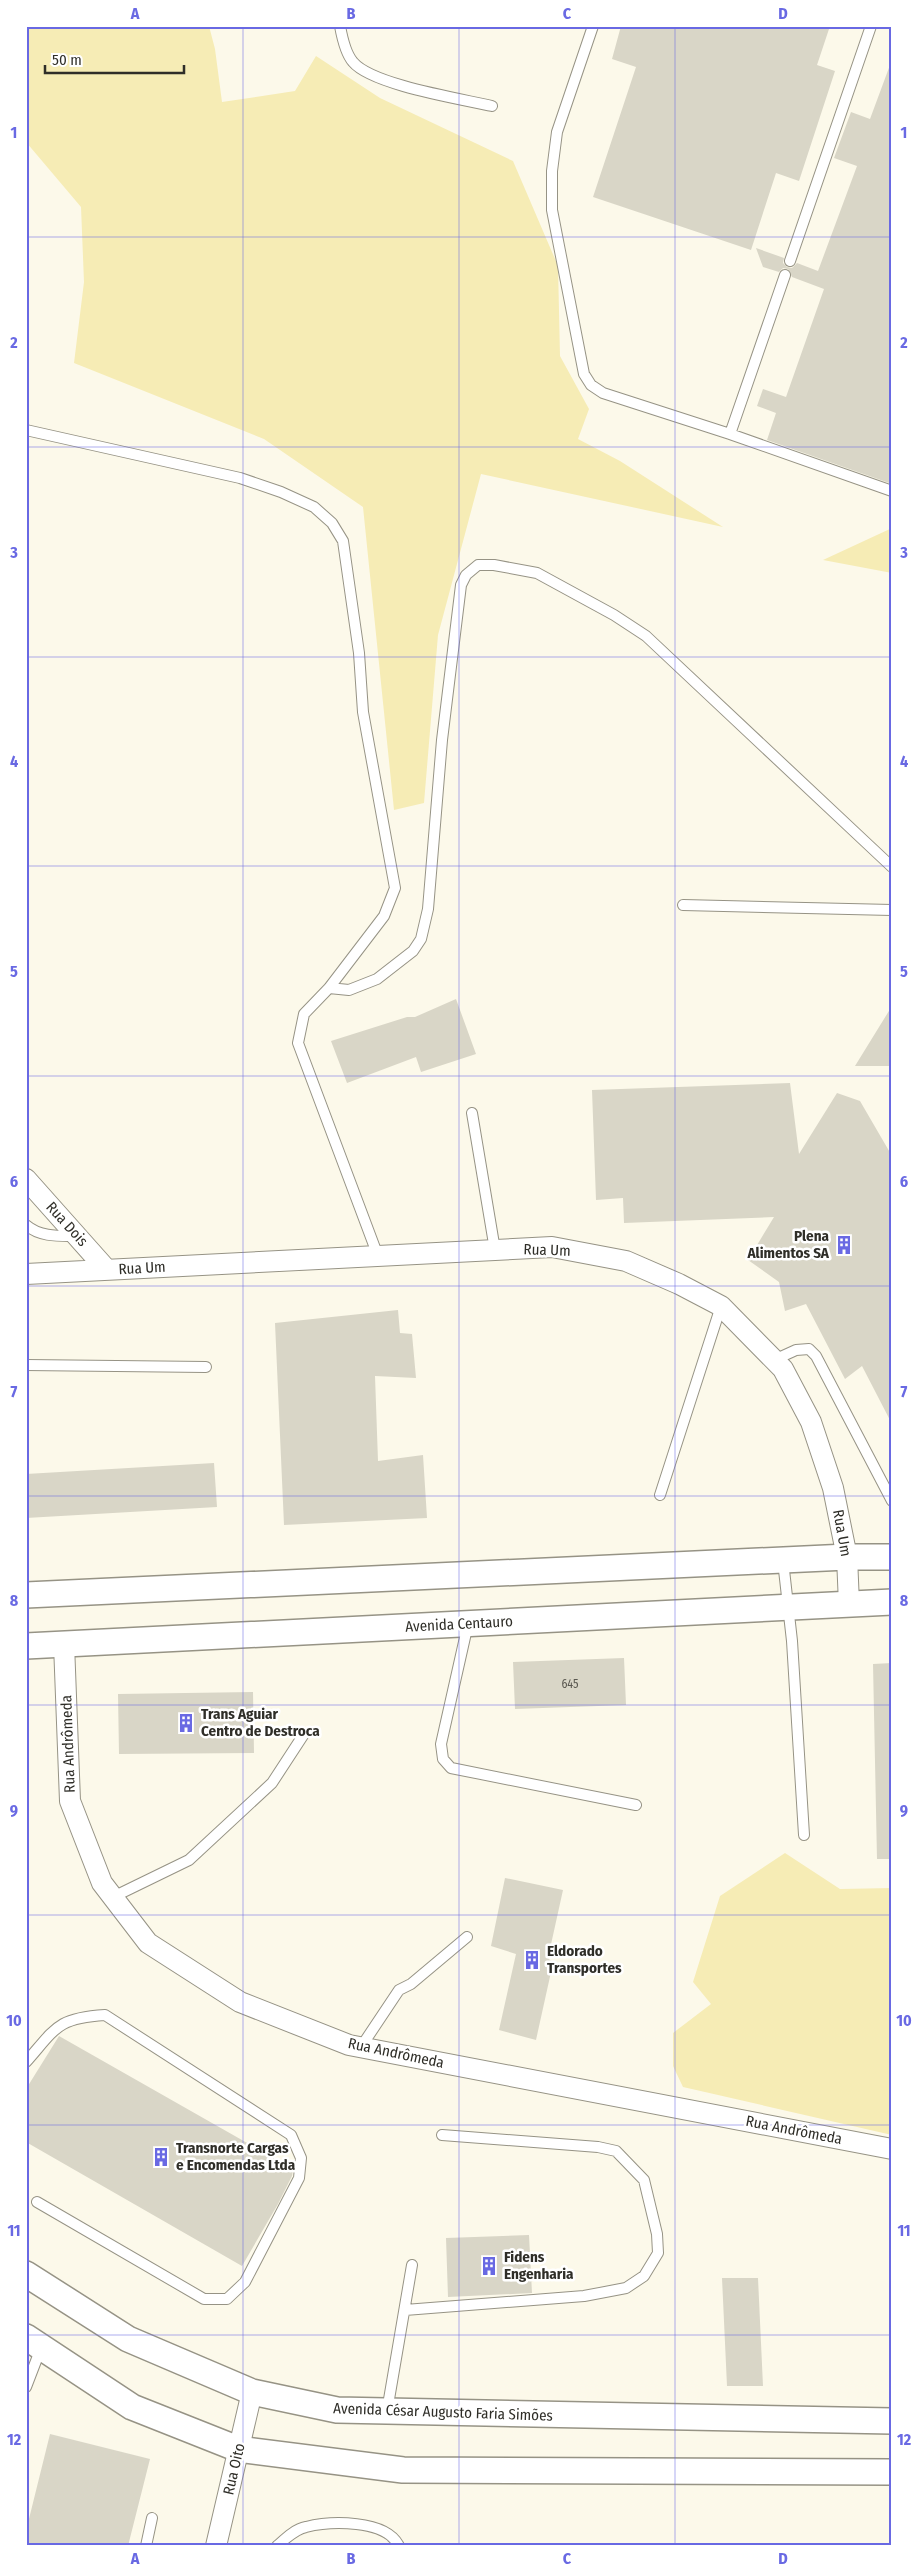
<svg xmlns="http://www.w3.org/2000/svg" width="918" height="2572" font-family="'Fira Sans Condensed',sans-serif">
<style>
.green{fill:#f6ecb5}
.building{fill:#d9d6c7}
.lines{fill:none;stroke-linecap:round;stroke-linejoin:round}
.service-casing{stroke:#969385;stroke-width:12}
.minor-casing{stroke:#969385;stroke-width:22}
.tertiary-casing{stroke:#969385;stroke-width:28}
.service{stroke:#fff;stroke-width:10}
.minor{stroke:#fff;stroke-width:20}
.tertiary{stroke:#fff;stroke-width:25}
.grid{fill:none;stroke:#6969e3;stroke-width:1;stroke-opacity:0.55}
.labels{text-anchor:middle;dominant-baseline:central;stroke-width:5;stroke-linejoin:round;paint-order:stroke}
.number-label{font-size:12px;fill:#5a5850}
.street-label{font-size:15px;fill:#2f2e28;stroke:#fff}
.poi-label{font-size:15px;font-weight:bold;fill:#2f2e28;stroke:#fff;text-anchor:start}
.neatline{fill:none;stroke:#6969e3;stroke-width:2}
.grid-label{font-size:16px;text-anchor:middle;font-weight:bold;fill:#6969e3}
</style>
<rect width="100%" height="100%" fill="#fcf9ea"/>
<path class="green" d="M31,26H209L215,49L222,102L295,91L316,56L380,98L513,161L558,266L560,356L589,409L578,439L620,461L723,527L481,474L438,635L424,803L394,810L363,507L264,439L74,363L84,282L81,207L26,142V32Z
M892,528V573L823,560Z
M785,1853L840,1889L892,1888V2135L683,2087L673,2066V2033L711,2004L693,1982L720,1896Z"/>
<path class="building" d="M621,26H830L817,65L835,71L799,181L776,173L751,250L593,197L636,67L612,59Z
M890,65L892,66V484L767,440L776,413L757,406L763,389L786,397L824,289L792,277L788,269L783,268L779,272L763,267L756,248L784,258L783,263L787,267L792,268L797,263L818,271L857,166L834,158L851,112L870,119Z
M456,999L476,1054L421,1072L416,1057L347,1083L331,1041L407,1017H415Z
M892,1006V1066H855Z
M790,1083L799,1154L837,1093L860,1101L892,1156V1424L862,1366L845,1379L806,1304L785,1311L779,1282L748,1260L774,1217L624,1223L623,1198L596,1200L592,1090Z
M398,1310L400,1333L412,1334L416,1378L375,1376L378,1461L423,1455L427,1518L284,1525L275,1323Z
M214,1463L217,1507L26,1518V1474Z
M624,1658L626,1705L515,1709L513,1662Z
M892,1663V1859H877L873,1664Z
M253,1692L254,1753L119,1754L118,1694Z
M505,1878L563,1890L548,1958L553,1963L536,2040L499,2030L516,1954L491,1946Z
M59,2036L293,2169L292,2176L278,2204L242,2266L26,2142V2089Z
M529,2235L532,2293L448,2297L446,2238Z
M722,2278H758L763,2386H727Z
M50,2434L150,2459L128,2546H26V2531Z"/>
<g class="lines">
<g class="service-casing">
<path id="service" d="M340,26C342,37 346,54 353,62C372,85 462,99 492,106
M593,26L557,132L552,171V210L584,374L591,385L603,393L730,434L892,491
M790,261L871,26
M26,430L240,478L281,492L314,507L332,523L343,541L359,653L363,712L395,888L384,916L329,988L304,1014L298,1043L378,1256
M730,434L785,275
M683,905L892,910
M329,988L349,990L377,979L413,951L421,939L428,909L442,740L461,585L466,575L478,565H494L537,573L614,615L646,636L892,867
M472,1113L495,1250
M26,1225C40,1237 58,1236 75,1236
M774,1360L796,1350L809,1349L816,1356L892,1501
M26,1365L206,1367
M660,1495L721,1306
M783,1561L792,1641L804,1835
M468,1624L441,1744L443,1759L451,1768L636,1805
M113,1897L189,1860L272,1783L304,1734
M361,2047L399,1990L411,1984L467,1937
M26,2062C56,2028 57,2018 105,2015L291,2135L301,2158L299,2178L245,2282L227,2299H204L37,2202
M405,2310L584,2296L626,2288L644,2276L658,2253L657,2234L644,2180L616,2151L598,2147L442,2135
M26,2387L41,2348
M387,2411L412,2265
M146,2546L152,2518
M277,2546C285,2539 295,2529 306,2527C330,2521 386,2519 399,2546"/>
</g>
<g class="minor-casing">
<path id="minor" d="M26,1179L107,1270
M26,1274L552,1247L626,1261L679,1284L721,1306L783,1369L811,1422L833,1488L847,1557L849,1604
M64,1644L70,1801L102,1883L148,1943L240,2002L349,2045L892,2149
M216,2546L252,2392"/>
</g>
<g class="tertiary-casing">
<path id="tertiary" d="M26,1595L847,1557H892
M26,1646L892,1602
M26,2274L128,2339L252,2392L337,2410L892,2421
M26,2337L132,2407L238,2449L403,2470L892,2472"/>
</g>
<use href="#service" class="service"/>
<use href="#minor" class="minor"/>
<use href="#tertiary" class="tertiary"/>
</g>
<path class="grid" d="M243,26V2546M459,26V2546M675,26V2546M26,237H892M26,447H892M26,657H892M26,866H892M26,1076H892M26,1286H892M26,1496H892M26,1705H892M26,1915H892M26,2125H892M26,2335H892"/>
<defs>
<g id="building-bare" transform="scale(1.5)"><path d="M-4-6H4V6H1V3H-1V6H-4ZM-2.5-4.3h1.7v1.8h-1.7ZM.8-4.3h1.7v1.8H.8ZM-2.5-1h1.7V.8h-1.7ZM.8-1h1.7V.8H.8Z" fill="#6969e3" stroke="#fff" stroke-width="2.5" paint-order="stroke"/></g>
</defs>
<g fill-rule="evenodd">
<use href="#building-bare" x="844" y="1245"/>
<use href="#building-bare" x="186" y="1723"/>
<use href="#building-bare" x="532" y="1960"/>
<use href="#building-bare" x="161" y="2157"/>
<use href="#building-bare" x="489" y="2266"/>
</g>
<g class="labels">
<g class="number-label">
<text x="570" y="1684">645</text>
</g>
<g class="street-label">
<text transform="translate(67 1224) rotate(48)">Rua Dois</text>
<text transform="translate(547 1250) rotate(2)">Rua Um</text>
<text transform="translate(142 1268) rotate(-3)">Rua Um</text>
<text transform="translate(842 1533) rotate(80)">Rua Um</text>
<text transform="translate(459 1624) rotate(-3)">Avenida Centauro</text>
<text transform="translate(68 1744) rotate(-92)">Rua Andrômeda</text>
<text transform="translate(396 2053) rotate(12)">Rua Andrômeda</text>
<text transform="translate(794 2130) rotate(11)">Rua Andrômeda</text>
<text transform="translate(443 2412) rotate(2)">Avenida César Augusto Faria Simões</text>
<text transform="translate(234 2469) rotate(-77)">Rua Oito</text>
</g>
<g class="poi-label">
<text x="829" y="1236" text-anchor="end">Plena<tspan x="829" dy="17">Alimentos SA</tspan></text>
<text x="201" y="1714">Trans Aguiar<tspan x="201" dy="17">Centro de Destroca</tspan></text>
<text x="547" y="1951">Eldorado<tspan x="547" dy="17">Transportes</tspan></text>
<text x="176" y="2148">Transnorte Cargas<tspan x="176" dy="17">e Encomendas Ltda</tspan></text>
<text x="504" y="2257">Fidens<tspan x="504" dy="17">Engenharia</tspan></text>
</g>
</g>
<rect width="918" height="2572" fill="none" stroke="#ffffff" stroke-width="55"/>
<path d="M45 65v8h139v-8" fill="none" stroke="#2f2e28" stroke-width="2.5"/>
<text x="52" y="65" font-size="15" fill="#2f2e28" stroke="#ffffff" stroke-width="4" paint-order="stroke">50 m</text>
<rect x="28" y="28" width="862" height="2516" class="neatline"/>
<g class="grid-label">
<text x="135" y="19">A</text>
<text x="351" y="19">B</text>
<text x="567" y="19">C</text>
<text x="783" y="19">D</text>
<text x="14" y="138">1</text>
<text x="904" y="138">1</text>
<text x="14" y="348">2</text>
<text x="904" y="348">2</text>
<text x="14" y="558">3</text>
<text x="904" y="558">3</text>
<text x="14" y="767">4</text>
<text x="904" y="767">4</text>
<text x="14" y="977">5</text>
<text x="904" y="977">5</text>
<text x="14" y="1187">6</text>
<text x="904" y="1187">6</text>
<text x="14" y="1397">7</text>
<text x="904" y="1397">7</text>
<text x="14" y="1606">8</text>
<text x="904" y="1606">8</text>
<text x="14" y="1816">9</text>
<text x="904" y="1816">9</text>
<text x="14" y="2026">10</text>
<text x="904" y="2026">10</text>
<text x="14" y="2236">11</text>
<text x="904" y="2236">11</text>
<text x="14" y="2445">12</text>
<text x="904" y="2445">12</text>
<text x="135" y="2564">A</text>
<text x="351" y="2564">B</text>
<text x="567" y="2564">C</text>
<text x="783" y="2564">D</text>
</g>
</svg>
